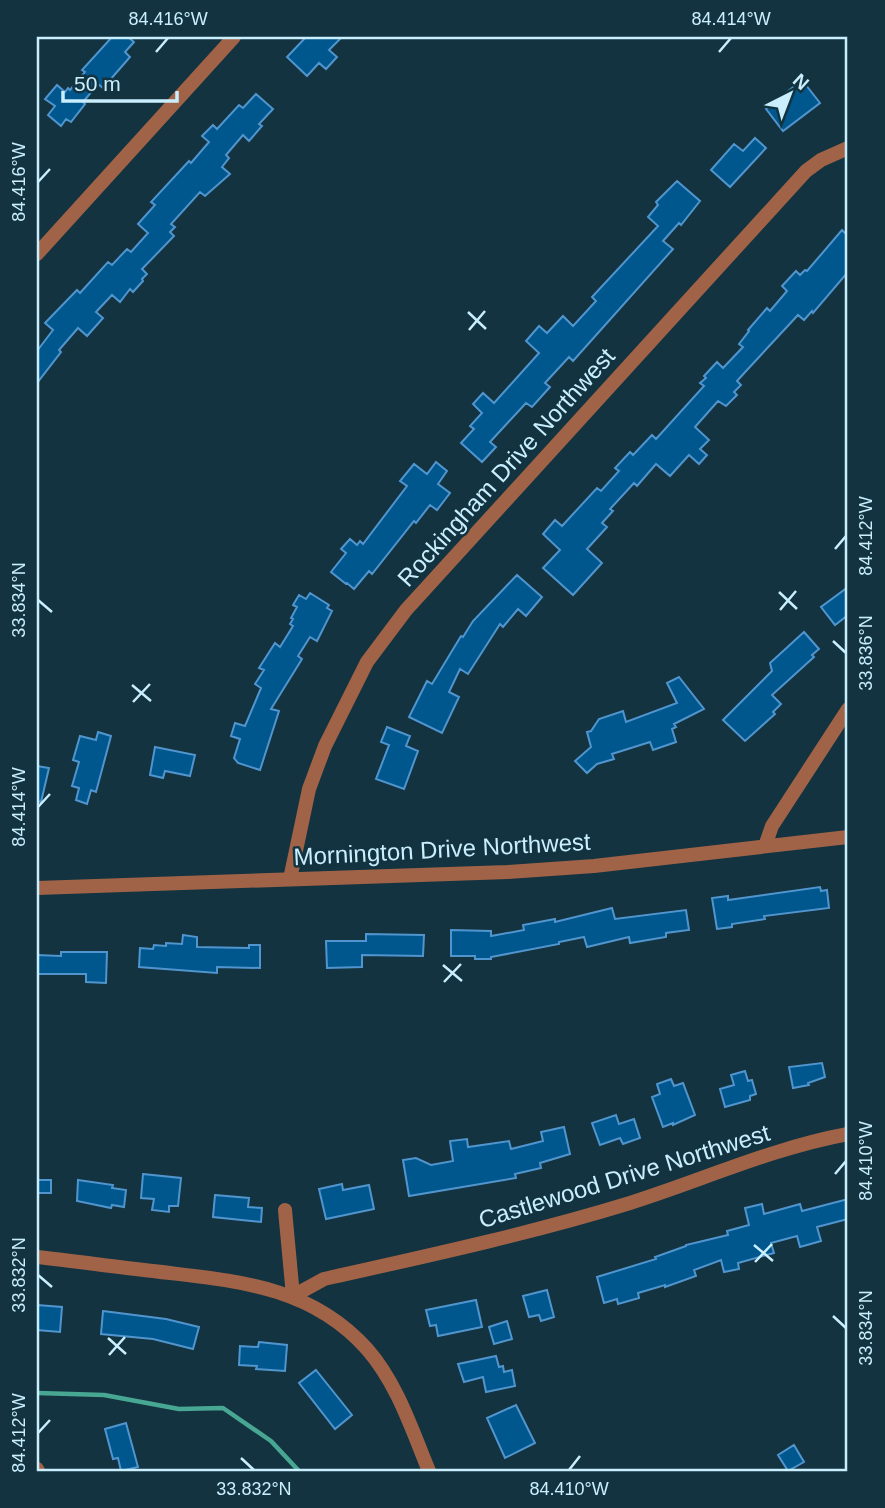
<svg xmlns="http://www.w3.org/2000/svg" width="885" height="1508" font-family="Helvetica,sans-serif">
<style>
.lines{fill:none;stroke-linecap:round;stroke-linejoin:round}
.stream{stroke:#48a792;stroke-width:4.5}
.building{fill:#00578d;stroke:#5195ce;stroke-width:2}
.street{stroke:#a16347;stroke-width:14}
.ticks{fill:none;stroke:#c9eefe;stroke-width:2.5}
.labels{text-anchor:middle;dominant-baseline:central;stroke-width:5;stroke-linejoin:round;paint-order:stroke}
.street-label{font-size:24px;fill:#c9eefe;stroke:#12333f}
.neatline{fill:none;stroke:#c9eefe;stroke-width:2.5}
.ticks-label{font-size:18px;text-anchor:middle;fill:#c9eefe}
</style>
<rect width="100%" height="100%" fill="#12333f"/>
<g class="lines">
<path class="stream" d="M37,1393L104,1395L179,1409L223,1408L271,1441L299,1471"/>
</g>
<path class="building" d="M112,37H128L134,42L125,52L130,57L103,88L98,84L83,102L85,104L71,122L66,119L61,126L48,115L55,106L45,99L57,85L65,92L68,88L70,90L85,72L82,70Z
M306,37H342L329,50L337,57L326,69L319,63L307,76L287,57Z
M802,80L820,103L783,131L766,109Z
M256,94L273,109L259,124L262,126L249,141L243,135L226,155L229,158L222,167L230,174L205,196L200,192L171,224L175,227L170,232L174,236L142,269L147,274L142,279L143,281L133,292L130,289L120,302L112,295L96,312L103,318L87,336L78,328L59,350L61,352L37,383V351L53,330L45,323L77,290L80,293L108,262L112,265L127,249L131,252L148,233L138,224L155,205L151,202L189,161L191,163L209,142L202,136L213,125L217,129L239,105L243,108Z
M755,138L766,148L730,187L711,170L734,144L743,151Z
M677,181L700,201L681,225L679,223L663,241L673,249L573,361L569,357L545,383L550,387L532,407L526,403L490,442L496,447L482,462L461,443L474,429L470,426L482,413L473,404L483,393L494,403L539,353L526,341L539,326L547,333L563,316L573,326L596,301L592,297L658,226L648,217L658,205L656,202Z
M842,230L848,236V272L813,313L812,311L804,320L798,315L747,370L737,381L741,385L734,392L737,395L726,406L718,401L695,427L709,440L700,449L707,455L699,464L689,455L670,476L656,464L637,486L634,483L610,509L613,511L602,523L607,527L587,549L602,563L573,595L543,568L560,550L543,534L555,520L562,526L597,488L601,491L619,471L615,468L630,452L633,455L652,435L656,439L704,386L700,383L706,378L704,376L717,362L723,368L743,347L739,344L749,331L748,330L767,308L770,311L787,291L782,286L796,271L800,275L805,270L807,271Z
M436,462L447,471L438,484L450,493L437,510L430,505L416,523L414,521L372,574L369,571L354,589L347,583L346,584L331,572L346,553L341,549L350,539L357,545L360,541L363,544L407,486L400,481L414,464L427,474Z
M517,575L542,597L526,616L518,609L503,627L500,624L468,674L460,669L449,692L459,697L442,733L409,717L427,681L432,684L461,636L463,637L473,621Z
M848,587V615L835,625L821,607Z
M310,593L329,605L327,608L332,611L317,641L310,637L298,656L302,659L271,709L279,711L260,770L238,763L234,758L240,739L231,736L235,723L245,726L261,688L255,684L264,670L259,668L275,643L280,647L293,626L290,624L293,619L291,618L297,607L293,605L299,595L306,599Z
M804,632L819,649L812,655L814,657L772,695L781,704L773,712L775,714L745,741L723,720L772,671L770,663Z
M679,677L704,709L674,724L676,727L672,729L676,742L653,750L650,742L612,754L614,759L597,764L587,773L575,761L591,747L587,732L591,731L599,719L623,711L626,722L677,703L667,683Z
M387,727L410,736L406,746L418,751L404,789L376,779L389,745L381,742Z
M98,732L111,736L96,792L91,790L87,804L76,800L79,788L72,786L79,762L73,760L80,736L96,740Z
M155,747L195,755L190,776L165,771L163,778L150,775Z
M37,766L49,768L41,802L37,801Z
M820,887L821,891L827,890L829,908L764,916L765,919L732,924V927L717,929L712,898L728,896V900Z
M612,908L615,919L686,910L689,930L666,933V937L630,943L629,937L587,947L584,937L559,942V944L491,957V959H475V956H451V930L491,931V936L524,930L523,925L555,919V922Z
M366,934L424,935L423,956L362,955V967L327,968L326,941H366Z
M183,935L197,937V947L249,948V945H260V968L217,967V973L139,967L140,948L153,949L154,945L166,946V943L182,944Z
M61,952H107L106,983L86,982V974H37V955L61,956Z
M822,1063L825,1077L808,1083L809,1085L793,1088L789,1067Z
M745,1071L748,1081L752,1080L756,1094L750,1096V1100L725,1107L720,1089L734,1085L731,1075Z
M671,1079L674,1086L683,1083L695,1115L673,1125V1123L663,1127L652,1097L660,1094L657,1084Z
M616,1115L619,1124L634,1119L640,1138L623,1144L620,1138L600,1145L592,1123Z
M564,1127L570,1154L540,1163L541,1168L515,1174L516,1178L409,1196L403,1160L416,1158L431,1165L453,1161L450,1141L467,1139L468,1147L509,1141L511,1149L543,1141L541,1132Z
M143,1174L181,1178L178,1206H169V1212L152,1210L154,1199L141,1198Z
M37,1180H51V1193H37Z
M78,1180L113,1185L112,1188L126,1190L124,1207L112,1205L111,1208L77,1201Z
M342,1184L343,1190L369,1185L374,1209L326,1219L319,1189Z
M215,1195L249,1198L248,1207L262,1208L261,1222L213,1217Z
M848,1199V1219L817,1227L821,1241L800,1247L797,1236L771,1243L774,1253L738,1263L739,1269L724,1272L721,1260L694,1270L696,1276L665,1287V1285L638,1293L639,1298L618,1304L617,1299L604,1303L597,1277L656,1259L655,1257L686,1246V1245L728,1235L727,1231L749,1225L745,1208L762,1204L764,1214L800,1204L802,1211Z
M547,1290L554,1317L541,1321L539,1315L529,1317L523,1296Z
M476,1300L482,1327L438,1336L436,1325L430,1326L426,1310Z
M37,1305L62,1307L60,1332L37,1330Z
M103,1311L166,1319L199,1327L193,1349L153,1339L101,1334Z
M507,1321L512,1339L494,1344L489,1327Z
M259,1342L287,1345L285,1371L256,1369L257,1366L239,1365L240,1346L258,1347Z
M496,1356L499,1367L503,1366L504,1372L512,1370L515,1386L486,1392L483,1377L464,1382L458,1364Z
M316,1370L352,1415L335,1429L299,1383Z
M516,1405L535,1443L505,1458L487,1418Z
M126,1423L138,1467L121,1471L118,1458L113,1459L105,1429Z
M794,1445L804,1462L788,1471L778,1455Z"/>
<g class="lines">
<path class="street" d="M37,254L234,37
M765,846L772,826L848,709
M290,879L309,789L325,746L367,662L406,610L806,171L821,160L848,148
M37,888L508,872L594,866L848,837
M285,1210L293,1296L324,1279C427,1256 529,1234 630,1203C703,1180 772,1148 848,1134
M37,1257C76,1261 114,1267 153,1271C233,1281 309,1284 367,1349C397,1383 412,1430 429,1471
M37,1469L38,1471"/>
</g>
<path class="ticks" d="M156,52L168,38M719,52L731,38M38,182L50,169M468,312L486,329M469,330L485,311M835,549L846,536M779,592L797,609M38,600L52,612M780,610L796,591M833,641L846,653M132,685L151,701M133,702L150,684M38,807L50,794M443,965L462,981M444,982L461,964M835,1174L846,1161M754,1245L773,1261M755,1262L772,1244M38,1275L52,1287M833,1316L846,1328M108,1338L126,1354M109,1355L125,1337M38,1433L50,1420M241,1458L254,1470M569,1470L580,1456"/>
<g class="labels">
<g class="street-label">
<text transform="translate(506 467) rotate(-48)">Rockingham Drive Northwest</text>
<text transform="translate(442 849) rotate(-3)">Mornington Drive Northwest</text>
<text transform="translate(624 1176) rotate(-17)">Castlewood Drive Northwest</text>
</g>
</g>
<rect width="885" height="1508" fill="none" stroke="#12333f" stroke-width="77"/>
<g transform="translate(790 94) rotate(42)" stroke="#12333f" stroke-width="5" paint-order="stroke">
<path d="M0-5L12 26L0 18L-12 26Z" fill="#c9eefe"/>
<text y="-10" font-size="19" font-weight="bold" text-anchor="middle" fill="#c9eefe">N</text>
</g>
<path d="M63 91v10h114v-10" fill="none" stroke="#c9eefe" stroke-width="3.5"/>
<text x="74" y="91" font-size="21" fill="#c9eefe" stroke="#12333f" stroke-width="5" paint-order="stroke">50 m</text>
<rect x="38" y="38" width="808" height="1432" class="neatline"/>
<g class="ticks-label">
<text x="168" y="25">84.416°W</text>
<text x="731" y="25">84.414°W</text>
<text transform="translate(19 182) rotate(-90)" y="6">84.416°W</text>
<text transform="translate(866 536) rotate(-90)" y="6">84.412°W</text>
<text transform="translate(19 600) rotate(-90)" y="6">33.834°N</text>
<text transform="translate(866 653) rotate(-90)" y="6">33.836°N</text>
<text transform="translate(19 807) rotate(-90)" y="6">84.414°W</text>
<text transform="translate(866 1161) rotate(-90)" y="6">84.410°W</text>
<text transform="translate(19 1275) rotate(-90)" y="6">33.832°N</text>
<text transform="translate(866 1328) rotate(-90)" y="6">33.834°N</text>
<text transform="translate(19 1433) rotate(-90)" y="6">84.412°W</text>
<text x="254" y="1495">33.832°N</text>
<text x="569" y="1495">84.410°W</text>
</g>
</svg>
